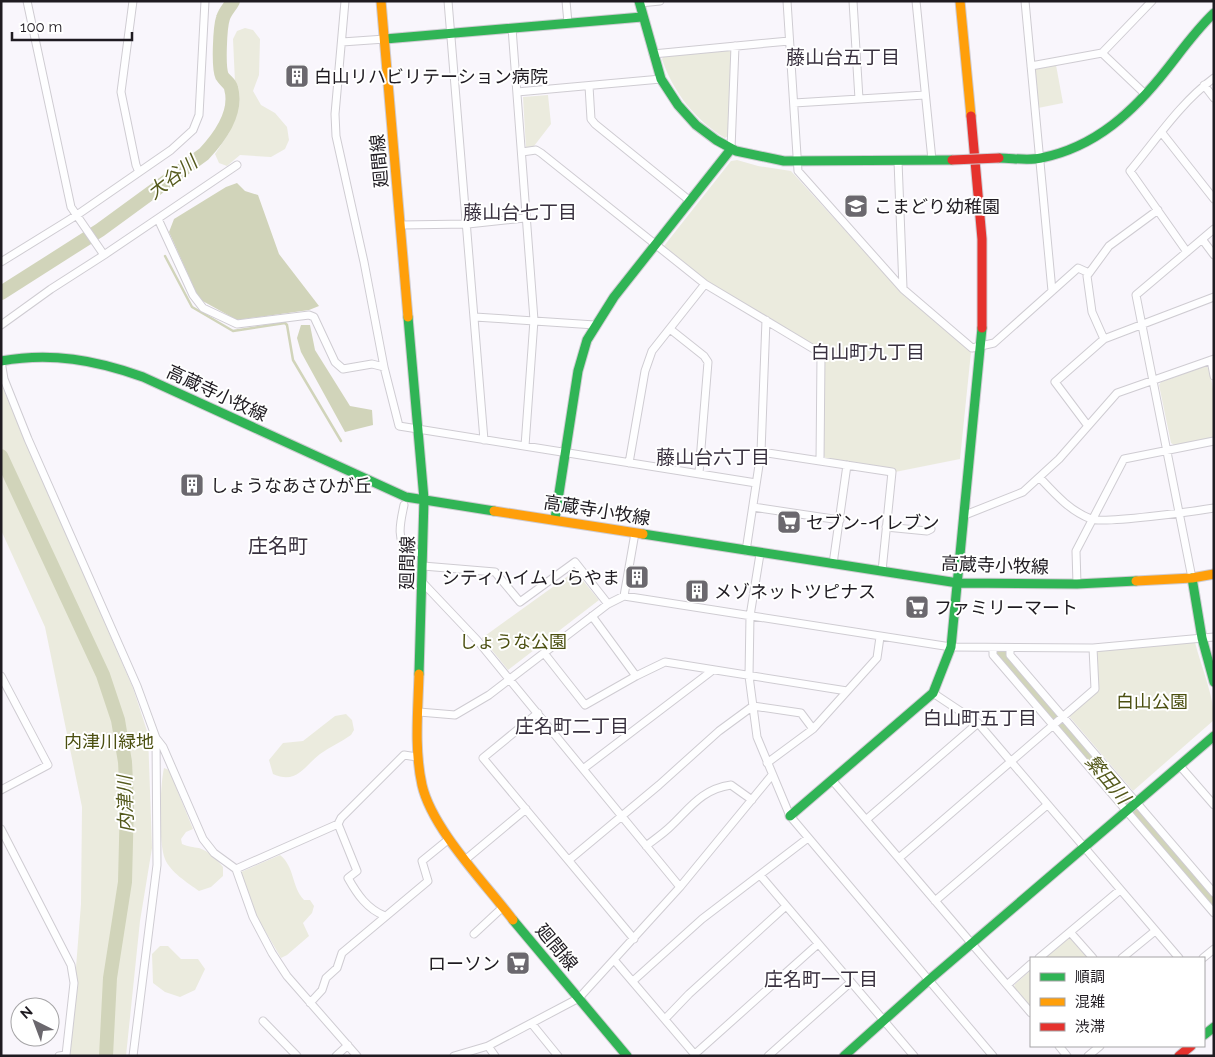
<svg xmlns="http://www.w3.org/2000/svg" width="1215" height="1057" font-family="Raleway,'Noto Sans JP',sans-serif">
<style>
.green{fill:#ebebde}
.water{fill:#d1d4ba}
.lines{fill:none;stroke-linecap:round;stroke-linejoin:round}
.stream{stroke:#d1d4ba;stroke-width:2.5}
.river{stroke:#d1d4ba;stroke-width:14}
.street-casing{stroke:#cfccd2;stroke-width:9}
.fast-casing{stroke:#cfccd2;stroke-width:11}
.slow-casing{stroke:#cfccd2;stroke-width:11}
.jam-casing{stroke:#cfccd2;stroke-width:11}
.street{stroke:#fefeff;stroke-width:7}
.fast{stroke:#30b455;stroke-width:9}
.slow{stroke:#ff9f0a;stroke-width:9}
.jam{stroke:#e5322d;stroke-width:9}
.jam-bridge-casing{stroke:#cfccd2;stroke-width:11;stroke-linecap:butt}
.jam-bridge{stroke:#e5322d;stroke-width:9}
.labels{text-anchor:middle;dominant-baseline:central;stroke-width:4;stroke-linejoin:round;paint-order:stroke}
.poi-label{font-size:18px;fill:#1f1b21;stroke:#fff;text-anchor:start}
.street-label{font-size:18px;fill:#1f1b21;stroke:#fff}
.park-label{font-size:18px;fill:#4b4f10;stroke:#fff}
.neighbourhood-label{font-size:19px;fill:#39313f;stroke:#fff}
.water-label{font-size:19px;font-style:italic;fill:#54591c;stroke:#fff}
.quarter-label{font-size:20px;fill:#39313f;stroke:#fff}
</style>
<rect width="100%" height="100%" fill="#f9f6fc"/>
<path class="green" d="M245,28L253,30L260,39L259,75L253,91L261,105L275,113L287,127L289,140L285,149L271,157L240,155L227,166L219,163L215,154L229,133L236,104L233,39L237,31Z
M729,50L731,52L728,136L725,138C695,120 673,92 662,59L664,56Z
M1056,65L1063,103L1038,108L1034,72L1036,69Z
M548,95L551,124L534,146L526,148L523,97Z
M737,160L758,166L791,171L902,293L971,352L960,459L895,472L826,459L824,456V354L707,281L664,246L731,161Z
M1205,366L1209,368L1214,394V437L1174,445L1171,443L1159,385L1161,382Z
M1,384L133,688L148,734L152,848L140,921L126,1056H69L81,904L82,807L45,627L1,530Z
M575,571L599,600L508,670L482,638Z
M1195,642C1201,667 1214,695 1214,720L1133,791L1068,715L1098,689L1096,650Z
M346,714L352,720L354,730L351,735C341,742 330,747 320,754C304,766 297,785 273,774L269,760L283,743L303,741L335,716Z
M164,768L169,770L193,829L186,832L181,839L182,844C189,847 193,847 199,848C209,851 217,860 223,867V876L211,887L199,891C188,883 170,872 165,859C158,842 160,786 164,768Z
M280,855C295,867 291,886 304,900H310L314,906L312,913L303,923L309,936L287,955L281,958L257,917L241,872Z
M1069,938H1072L1089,958H1045Z
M160,946H168L181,959H198L205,969L195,990L180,997L165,992L153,983L152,954Z
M1031,970V1008L1014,987L1015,984Z"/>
<path class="water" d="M237,183L245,191L258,195L279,254L319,306L309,310L237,320L199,299L169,232L174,219L226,187Z
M301,325H310L315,350L350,406L372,410L373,425L345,432L301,352L297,338Z"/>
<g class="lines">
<path class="stream" d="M165,256L192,307L233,331L285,323L287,325L293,360L341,441"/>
<path class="river" d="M1,293L100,230L204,154C220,137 238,113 231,88C230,83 225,81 222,76C218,67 220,27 223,18C225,11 230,7 233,1
M1,456L103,675L118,720L125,762L127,801L125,882L110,978L106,1056
M1003,655L1214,903"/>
<g class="street-casing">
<path id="street" d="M133,1L121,92L136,165L139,172
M345,1L335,114L336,136L364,262L384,367L399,426L756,483
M448,1L484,440
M566,1L568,23
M787,1L798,171L903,289L972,348L994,343L1078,268L1089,273
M853,1L859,99
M916,1L932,160
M1025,1L1052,291
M640,3L660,1
M512,28L534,320L525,446
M342,42L385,39
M1102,53L1145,94
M653,54L789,41
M1031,66L1102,53L1152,1
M1204,85L1214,98
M589,86L591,119L595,124L690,201
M517,92L661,79
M794,103L925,95
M1162,133L1214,199
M731,149L735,46
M522,152L536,150L541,153L705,284L817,351L821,356L820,461
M898,161L903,288
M158,219L193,295L203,308L237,324L309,315L314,317L335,362L343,369L372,364L384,367
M401,225L468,224L525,218
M1202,239L1214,255
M1187,252L1130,171C1156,140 1180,103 1214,78
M104,255L237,165
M1,262L77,215L171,150L193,130L199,115L205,1
M475,317L595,325
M1,325L51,289L104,255L71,207L27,1
M670,329L704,356L708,362L699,473
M1104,339L1092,312L1087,276L1109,246L1158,210
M1211,360L1214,376
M1,361L4,379L28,439L137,686L156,738L157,865L133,1056
M1088,426L1055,382L1104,339L1214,297
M761,452L892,472L882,571
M629,463L645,371L652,351L705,284
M1040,478C1055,494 1070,511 1091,519C1103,524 1196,511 1214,508
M404,505C401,520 395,540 409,552L423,553
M753,507L840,520
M965,515L1023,492L1059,459L1117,393L1214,359
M886,527L927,531L931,529
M746,551L761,452L766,320
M760,554L750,616L749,676L757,737L790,816L993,1056
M833,564L847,465
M423,566L495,572L520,602L575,562L608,604
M1192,578L1136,295L1214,229
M423,583L477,640L680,887
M1077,584L1076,551L1124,459L1214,441
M624,596L635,533
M592,616L636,676
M993,649V655L1214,913
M1010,649V655L1214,893
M544,653L585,705L636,676L665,662L847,691
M1,676L48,765L1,790
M933,693L978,723L1179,958
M419,712L455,715L489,695L608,604L624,596L951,647L1093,648L1214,637
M538,713L483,758L634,939
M156,738L163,747L203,839L214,853L236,869L253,917L272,953L287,976L357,1056
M767,763L813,729L877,658L880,637
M1180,766L1214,805
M583,769L713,670
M832,780L1031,1013
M867,819L978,723
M338,824L357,871L348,878C357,894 367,909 385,916
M1,829L71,965L74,983L66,1055L59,1056
M646,846C655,839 664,833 671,826C690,808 702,789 731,785L752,800
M899,858L1095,689L1093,648
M465,860L526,809
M569,860L659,785L719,731L753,706L801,713L813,729
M236,869L338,824L341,818L404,755L417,757
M760,875L914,1056
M935,901L1047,805
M1070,932L1093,958
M474,934L503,907
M1039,958L1120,890
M1122,958L1155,931
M1203,958L1214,949
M615,961L696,1056
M633,981L702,919L808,838
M1007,985L1031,964
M310,1003L322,990L326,978L337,968L342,953L428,881L422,861L449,839
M665,1019L689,994L786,906
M263,1021L297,1056
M532,1024L558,1056
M488,1046L495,1056
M1059,1046L1067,1056
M695,1054L818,944
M336,1056L348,1045
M454,1056L488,1046L579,998L680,887L772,775
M768,1056L851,982
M1088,1056L1100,1046"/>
</g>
<g class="fast-casing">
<path id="fast" d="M639,1L661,79L678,105L696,125L716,140L736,151L784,161L952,160
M385,39L642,17
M999,158C1013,158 1028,161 1041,158C1096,147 1134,111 1167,69C1182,50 1196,30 1214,13
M408,317L424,499L419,674
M1,361C51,352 96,360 143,377L406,497L494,511
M555,519L578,371L587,340L614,297L731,149
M643,534L958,583L1077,584L1136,581
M1192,578L1202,638L1214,682
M790,816L933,693L951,647L982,328
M513,920L627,1056
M1204,1035L1214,1027
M844,1056L929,980L1214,736"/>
</g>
<g class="slow-casing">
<path id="slow" d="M381,1L408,317
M960,1L971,116
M494,511L643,534
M1136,581L1192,578L1214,574
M419,674C418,710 414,749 422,785C432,829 485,883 513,920"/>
</g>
<g class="jam-casing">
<path id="jam" d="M971,116L982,239V328
M1179,1056L1191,1046"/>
</g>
<use href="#street" class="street"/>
<use href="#fast" class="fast"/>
<use href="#slow" class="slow"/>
<use href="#jam" class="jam"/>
<g class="jam-bridge-casing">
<path id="jam-bridge" d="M952,160L999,158"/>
</g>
<use href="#jam-bridge" class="jam-bridge"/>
</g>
<defs>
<g id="building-square" transform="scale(1.25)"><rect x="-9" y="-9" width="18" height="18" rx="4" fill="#6b686e" stroke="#fff"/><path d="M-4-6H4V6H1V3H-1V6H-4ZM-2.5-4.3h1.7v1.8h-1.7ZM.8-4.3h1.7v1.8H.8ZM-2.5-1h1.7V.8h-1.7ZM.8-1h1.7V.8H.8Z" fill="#fff"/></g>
<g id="school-square" transform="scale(1.25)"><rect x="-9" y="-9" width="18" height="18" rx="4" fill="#6b686e" stroke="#fff"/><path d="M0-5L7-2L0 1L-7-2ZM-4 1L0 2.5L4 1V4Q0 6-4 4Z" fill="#fff"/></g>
<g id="supermarket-square" transform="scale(1.25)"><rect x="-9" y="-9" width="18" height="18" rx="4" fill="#6b686e" stroke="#fff"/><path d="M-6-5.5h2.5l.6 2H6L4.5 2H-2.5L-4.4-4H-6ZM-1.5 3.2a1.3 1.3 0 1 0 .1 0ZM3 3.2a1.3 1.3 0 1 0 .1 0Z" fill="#fff"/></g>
</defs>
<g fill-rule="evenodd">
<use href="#building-square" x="297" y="76"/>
<use href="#school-square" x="856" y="206"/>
<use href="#building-square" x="192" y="485"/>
<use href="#supermarket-square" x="789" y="522"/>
<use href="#building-square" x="637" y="577"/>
<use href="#building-square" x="697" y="591"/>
<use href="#supermarket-square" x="917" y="607"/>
<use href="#supermarket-square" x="518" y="963"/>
</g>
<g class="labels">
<g class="poi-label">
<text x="314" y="76">白山リハビリテーション病院</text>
<text x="874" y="206">こまどり幼稚園</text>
<text x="210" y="485">しょうなあさひが丘</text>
<text x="806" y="522">セブン-イレブン</text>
<text x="620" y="577" text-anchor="end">シティハイムしらやま</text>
<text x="714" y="591">メゾネットツピナス</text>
<text x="934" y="607">ファミリーマート</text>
<text x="500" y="963" text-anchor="end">ローソン</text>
</g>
<g class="street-label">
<text transform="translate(379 161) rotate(-95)">廻間線</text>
<text transform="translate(217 393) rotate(25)">高蔵寺小牧線</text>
<text transform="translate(597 510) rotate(9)">高蔵寺小牧線</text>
<text transform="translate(407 563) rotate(-89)">廻間線</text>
<text transform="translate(995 565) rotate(2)">高蔵寺小牧線</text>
<text transform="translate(557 947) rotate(50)">廻間線</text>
</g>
<g class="park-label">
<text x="513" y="641">しょうな公園</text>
<text x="1152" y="701">白山公園</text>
<text x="109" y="741">内津川緑地</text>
</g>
<g class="neighbourhood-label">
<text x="843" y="57">藤山台五丁目</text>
<text x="520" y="212">藤山台七丁目</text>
<text x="868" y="352">白山町九丁目</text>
<text x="713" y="457">藤山台六丁目</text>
<text x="980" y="718">白山町五丁目</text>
<text x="572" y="726">庄名町二丁目</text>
<text x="821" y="979">庄名町一丁目</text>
</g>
<g class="water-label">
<text transform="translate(172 177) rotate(-38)">大谷川</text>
<text transform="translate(1108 779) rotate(50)">繁田川</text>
<text transform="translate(125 804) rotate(-92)">内津川</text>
</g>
<g class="quarter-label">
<text x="278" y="546">庄名町</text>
</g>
</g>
<rect width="1215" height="1057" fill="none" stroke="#1f1b21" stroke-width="5"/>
<rect x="1030" y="957" width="175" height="90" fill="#ffffff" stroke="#a5a4a6"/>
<rect x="1040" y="973" width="25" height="8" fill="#30b455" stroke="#a5a4a6"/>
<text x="1075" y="982" font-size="15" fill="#1f1b21">順調</text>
<rect x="1040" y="998" width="25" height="8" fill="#ff9f0a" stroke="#a5a4a6"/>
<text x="1075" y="1007" font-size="15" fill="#1f1b21">混雑</text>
<rect x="1040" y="1023" width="25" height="8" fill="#e5322d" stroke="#a5a4a6"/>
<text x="1075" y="1032" font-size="15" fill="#1f1b21">渋滞</text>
<g transform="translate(35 1022) rotate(318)"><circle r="24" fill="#ffffff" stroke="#a5a4a6"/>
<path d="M0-4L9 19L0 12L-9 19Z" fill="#6b686e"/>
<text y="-8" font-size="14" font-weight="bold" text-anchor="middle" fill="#1f1b21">N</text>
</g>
<path d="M12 32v8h120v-8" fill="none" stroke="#1f1b21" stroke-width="2.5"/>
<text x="20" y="32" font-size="15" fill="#1f1b21" stroke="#ffffff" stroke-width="4" paint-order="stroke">100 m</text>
</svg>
